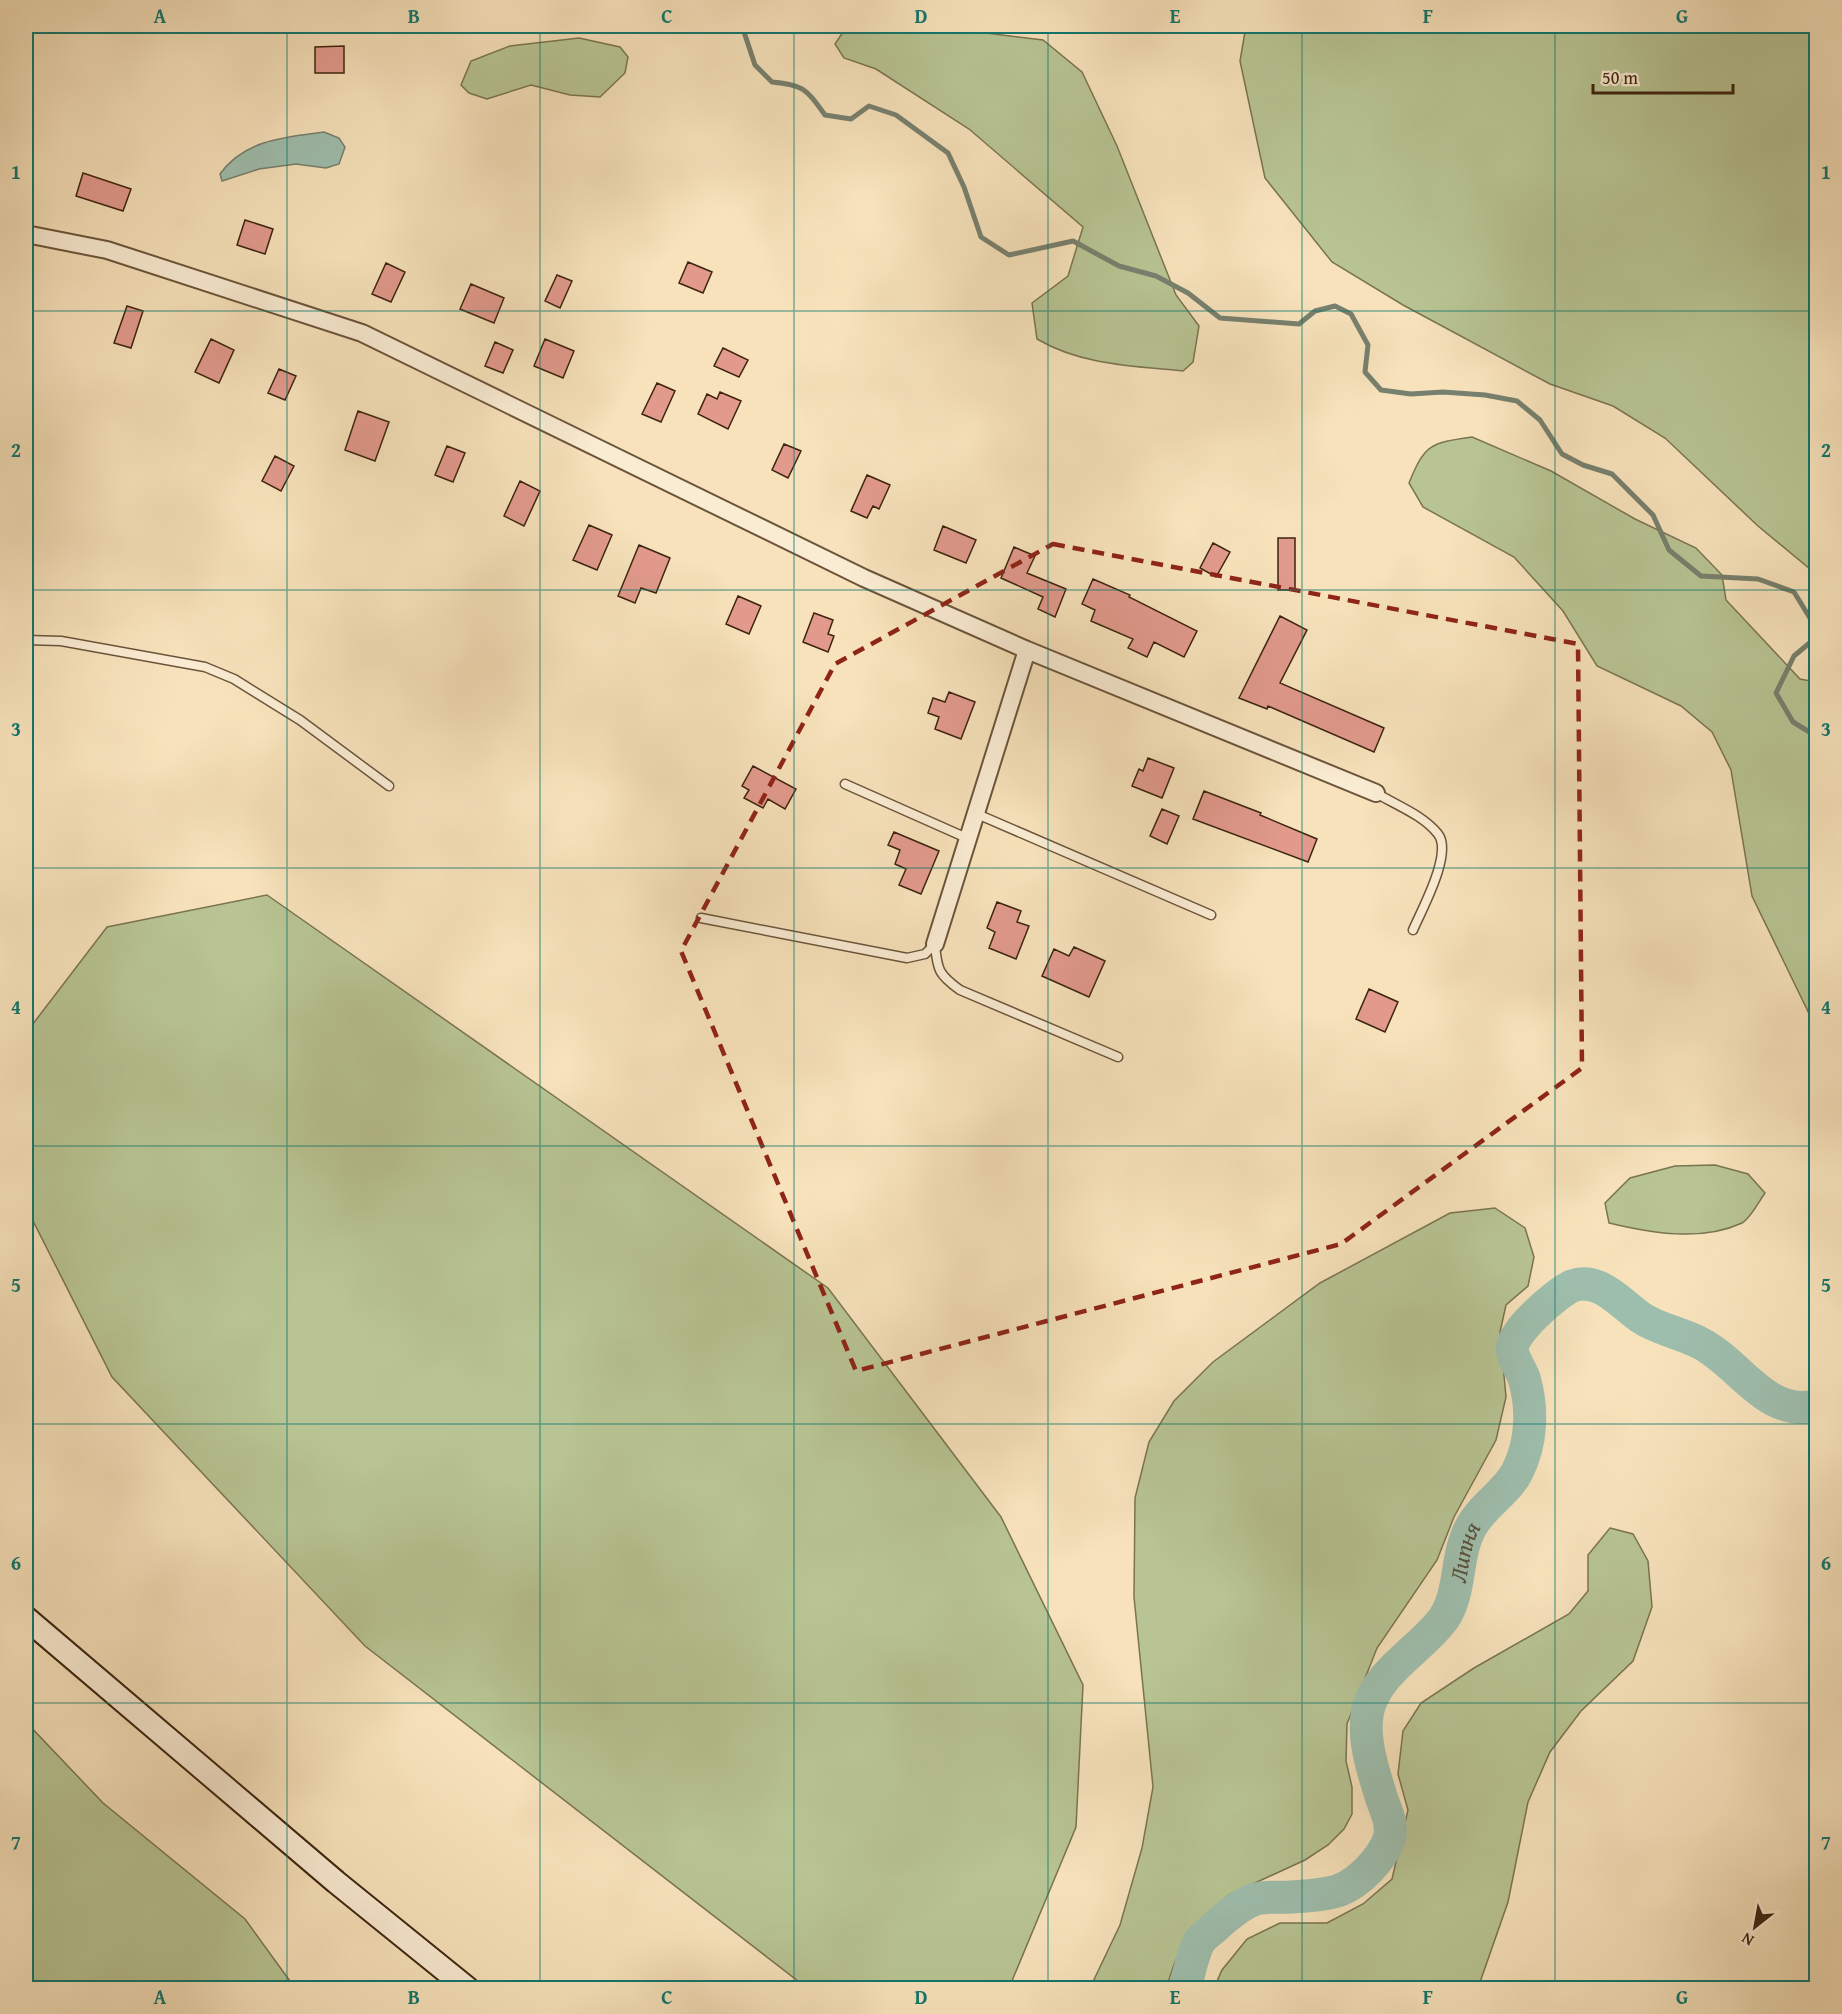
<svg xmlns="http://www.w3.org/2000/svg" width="1842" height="2014" font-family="'Gentium Book Plus',serif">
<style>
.green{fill:#b8c493;stroke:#7a7451;stroke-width:1.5}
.water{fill:#9ebead;stroke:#77806e;stroke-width:1.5}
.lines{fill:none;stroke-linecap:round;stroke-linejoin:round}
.stream{stroke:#77806e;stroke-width:5}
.river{stroke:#9ebead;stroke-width:33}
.building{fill:#e29a8d;stroke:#3d240f;stroke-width:1.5}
.service-casing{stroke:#6c543a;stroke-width:11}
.minor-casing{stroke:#6c543a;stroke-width:20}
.secondary-casing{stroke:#3d240f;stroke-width:26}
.service{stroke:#faecd3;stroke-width:8}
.minor{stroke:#faecd3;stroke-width:16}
.secondary{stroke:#faecd3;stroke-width:22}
.marked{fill:none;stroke:#8f2418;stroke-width:4.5;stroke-dasharray:12 8;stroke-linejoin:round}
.grid{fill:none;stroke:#0f766e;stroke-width:1.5;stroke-opacity:0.55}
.labels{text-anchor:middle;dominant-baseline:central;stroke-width:5;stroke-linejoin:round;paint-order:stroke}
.water-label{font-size:24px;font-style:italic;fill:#5a523e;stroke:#faecd3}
.neatline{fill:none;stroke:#0f766e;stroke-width:2}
.grid-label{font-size:20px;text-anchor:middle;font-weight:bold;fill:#0f766e}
</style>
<rect width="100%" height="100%" fill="#f7e2bb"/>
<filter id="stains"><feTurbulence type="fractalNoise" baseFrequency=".00333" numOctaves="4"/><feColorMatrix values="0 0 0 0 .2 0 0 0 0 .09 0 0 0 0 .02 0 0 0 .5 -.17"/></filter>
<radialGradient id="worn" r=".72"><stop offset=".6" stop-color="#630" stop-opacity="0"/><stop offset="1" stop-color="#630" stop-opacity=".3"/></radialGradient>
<path class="green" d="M877,26L962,30L1043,40L1082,72L1117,146L1176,295L1199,326L1193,362L1183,371C1133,366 1081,365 1037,339L1032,303L1068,276L1083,227L969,129L876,69L844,58L835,44L845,29Z
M1246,26H1816V574L1758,526L1665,438L1613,406L1550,384L1403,305L1332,262L1265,178L1240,61Z
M579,38L620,47L628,57L625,73L600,97L570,95L531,85L487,99L469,93L461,85L471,61L510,46Z
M1472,437L1551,471L1635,519L1696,548L1722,575L1726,600L1800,679L1816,682V1028L1752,896L1731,770L1712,732L1681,706L1597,666L1563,611L1514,557L1423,507L1409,483C1425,444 1430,443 1472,437Z
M267,895L828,1288L1001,1517L1083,1685L1076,1827L1009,1988H807L365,1646L112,1377L26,1207V1033L107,927Z
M1715,1165L1748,1174L1765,1193C1759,1201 1751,1218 1742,1223C1701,1242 1651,1233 1609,1223L1605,1203L1630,1178L1675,1166Z
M1495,1208L1525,1228L1534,1257L1528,1286L1506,1305L1500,1332L1506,1397L1496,1440L1454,1517L1437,1560L1377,1648L1347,1724L1346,1761L1352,1787V1814L1344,1829L1328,1845L1305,1860L1229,1895L1190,1934L1175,1962L1166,1988H1090L1120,1925L1142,1848L1153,1787L1134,1597L1135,1498L1149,1442L1174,1401L1213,1362L1320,1283L1450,1213Z
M1610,1528L1633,1534L1648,1561L1652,1607L1633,1661L1581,1711L1550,1752L1528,1802L1508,1902L1478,1988H1214L1222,1970L1247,1939L1280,1923H1327L1363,1904L1392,1879L1408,1810L1398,1774L1403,1731L1421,1703L1474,1668L1569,1614L1588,1591V1555Z
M26,1722L103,1803L245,1919L295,1988H26Z"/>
<path class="water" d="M324,132L339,138L345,147L339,164L326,168L296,164L259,169L222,181L220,174C244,140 285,137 324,132Z"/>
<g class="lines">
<path class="stream" d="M742,26L755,65L772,82C804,85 806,89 825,115L851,119L869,106L896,115L948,153L964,187L981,237L1009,255L1073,241L1119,266L1156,276L1188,293L1220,318L1299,324L1315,311L1335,306L1351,314L1368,345L1365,372L1381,390L1411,394L1443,392L1485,395L1517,401L1540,420L1562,454L1583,465L1612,474L1653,515L1669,550L1701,576L1758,579L1794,592L1813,623V640L1794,656L1776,693L1793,722L1816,736"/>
<path class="river" id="s1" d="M1185,1988C1189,1974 1192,1956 1199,1942C1203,1936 1211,1931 1216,1926C1228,1915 1241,1904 1256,1899C1267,1896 1281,1898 1292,1897C1307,1896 1327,1895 1340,1890C1360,1882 1382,1859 1389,1839C1394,1823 1384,1808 1380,1793C1372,1768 1362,1735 1368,1710C1377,1671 1422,1649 1444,1618C1462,1591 1455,1555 1471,1527C1482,1506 1507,1492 1517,1472C1532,1443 1533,1408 1524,1378C1521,1370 1513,1358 1512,1350C1510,1333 1558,1292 1572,1286C1599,1276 1620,1303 1640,1317C1657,1329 1681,1333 1700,1343C1741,1364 1765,1417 1816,1406"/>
</g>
<path class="building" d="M344,46V73H315V47Z
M83,173L131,189L123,211L76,196Z
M245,220L273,229L265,254L237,245Z
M688,262L712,272L703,293L679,283Z
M386,263L405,272L391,302L372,294Z
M557,275L572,281L560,308L545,301Z
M471,284L504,298L494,323L460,309Z
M127,306L143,311L131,348L114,343Z
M211,339L234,350L219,383L195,372Z
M545,339L574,351L563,378L534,366Z
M495,342L513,350L503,373L485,366Z
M723,348L748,360L739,377L714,366Z
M279,369L296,376L285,400L268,393Z
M657,383L675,391L661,422L642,414Z
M720,392L741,401L728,429L698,414L707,394L717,399Z
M358,411L389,422L375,461L345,450Z
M784,444L801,451L788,478L772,470Z
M447,446L465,453L453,482L435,475Z
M275,456L294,466L281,491L262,481Z
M867,475L890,485L879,509L873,506L867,518L851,511Z
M520,481L540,491L524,526L504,516Z
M589,525L612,535L597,570L573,560Z
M943,526L976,540L966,563L934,550Z
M1278,538H1295V590H1278Z
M1213,543L1230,552L1216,577L1200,568Z
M639,545L670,558L656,593L641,588L635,603L618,596Z
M1014,547L1035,556L1027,573L1066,589L1055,617L1038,609L1043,597L1001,578Z
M1093,579L1130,595L1129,597L1197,631L1184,657L1154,642L1147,657L1128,648L1133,639L1091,621L1095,610L1082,604Z
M738,596L761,606L749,634L726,624Z
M814,613L833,620L828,634L834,636L828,652L803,642Z
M1280,616L1307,630L1280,683L1384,728L1374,752L1268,706L1267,709L1239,698Z
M949,692L975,702L961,739L935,729L939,717L928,713L933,698L945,702Z
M1148,758L1174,768L1162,798L1132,786L1139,769L1143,771Z
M753,766L796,789L785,809L768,799L763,808L744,798L749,790L742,786Z
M1204,791L1261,813L1260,815L1317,839L1308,862L1193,819Z
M1162,809L1179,816L1167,844L1150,836Z
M894,832L939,851L921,894L899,885L906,869L895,864L900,850L888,845Z
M997,902L1021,911L1017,922L1029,926L1016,959L989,948L995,932L987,928Z
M1074,947L1105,961L1089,997L1042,976L1054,949L1069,956Z
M1369,989L1398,1002L1385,1032L1356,1019Z"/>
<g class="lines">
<g class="service-casing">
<path id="service" d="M26,640L61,641L205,667L234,679L300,720L389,786
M845,784L969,839
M1376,793C1396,805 1423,815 1438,834C1453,853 1422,909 1413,930
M977,814L1211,915
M701,918L907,958L925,954L935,944
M935,944C937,970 939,975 960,990L1118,1057"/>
</g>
<g class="minor-casing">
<path id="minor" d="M26,234L107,250L362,333L864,578L1027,650L1376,793
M935,944L1027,650"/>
</g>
<g class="secondary-casing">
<path id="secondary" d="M26,1618L336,1882L467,1988"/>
</g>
<use href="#service" class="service"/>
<use href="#minor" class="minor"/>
<use href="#secondary" class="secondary"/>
</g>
<path class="marked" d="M1053,544L1578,644L1582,1068L1341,1244L856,1371L681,951L835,664Z"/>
<path class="grid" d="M287,26V1988M540,26V1988M794,26V1988M1048,26V1988M1302,26V1988M1555,26V1988M26,311H1816M26,590H1816M26,868H1816M26,1146H1816M26,1424H1816M26,1703H1816"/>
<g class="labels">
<g class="water-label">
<text stroke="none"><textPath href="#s1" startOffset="600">Липня</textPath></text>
</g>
</g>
<rect width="1842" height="2014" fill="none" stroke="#f7e2bb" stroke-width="66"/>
<g transform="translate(1755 1927) rotate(211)" stroke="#faecd3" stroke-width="4.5" paint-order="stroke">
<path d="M0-4.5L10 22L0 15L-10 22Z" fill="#3d240f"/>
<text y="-9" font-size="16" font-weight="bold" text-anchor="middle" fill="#3d240f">N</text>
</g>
<path d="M1593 84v9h140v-9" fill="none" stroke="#3d240f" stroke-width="3"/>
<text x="1602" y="84" font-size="18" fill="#3d240f" stroke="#faecd3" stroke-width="4.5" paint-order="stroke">50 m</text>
<rect x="33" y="33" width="1776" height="1948" class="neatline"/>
<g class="grid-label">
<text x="160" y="23">A</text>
<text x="414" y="23">B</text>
<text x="667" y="23">C</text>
<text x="921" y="23">D</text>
<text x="1175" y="23">E</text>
<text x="1428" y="23">F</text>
<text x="1682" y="23">G</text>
<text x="16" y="179">1</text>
<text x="1826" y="179">1</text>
<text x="16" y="457">2</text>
<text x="1826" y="457">2</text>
<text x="16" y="736">3</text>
<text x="1826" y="736">3</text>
<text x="16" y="1014">4</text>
<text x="1826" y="1014">4</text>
<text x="16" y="1292">5</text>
<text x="1826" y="1292">5</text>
<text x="16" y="1570">6</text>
<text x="1826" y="1570">6</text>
<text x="16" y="1849">7</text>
<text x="1826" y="1849">7</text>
<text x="160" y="2004">A</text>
<text x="414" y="2004">B</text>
<text x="667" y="2004">C</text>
<text x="921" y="2004">D</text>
<text x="1175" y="2004">E</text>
<text x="1428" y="2004">F</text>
<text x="1682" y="2004">G</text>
</g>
<rect width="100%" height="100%" filter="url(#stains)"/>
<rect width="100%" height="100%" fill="url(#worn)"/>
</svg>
